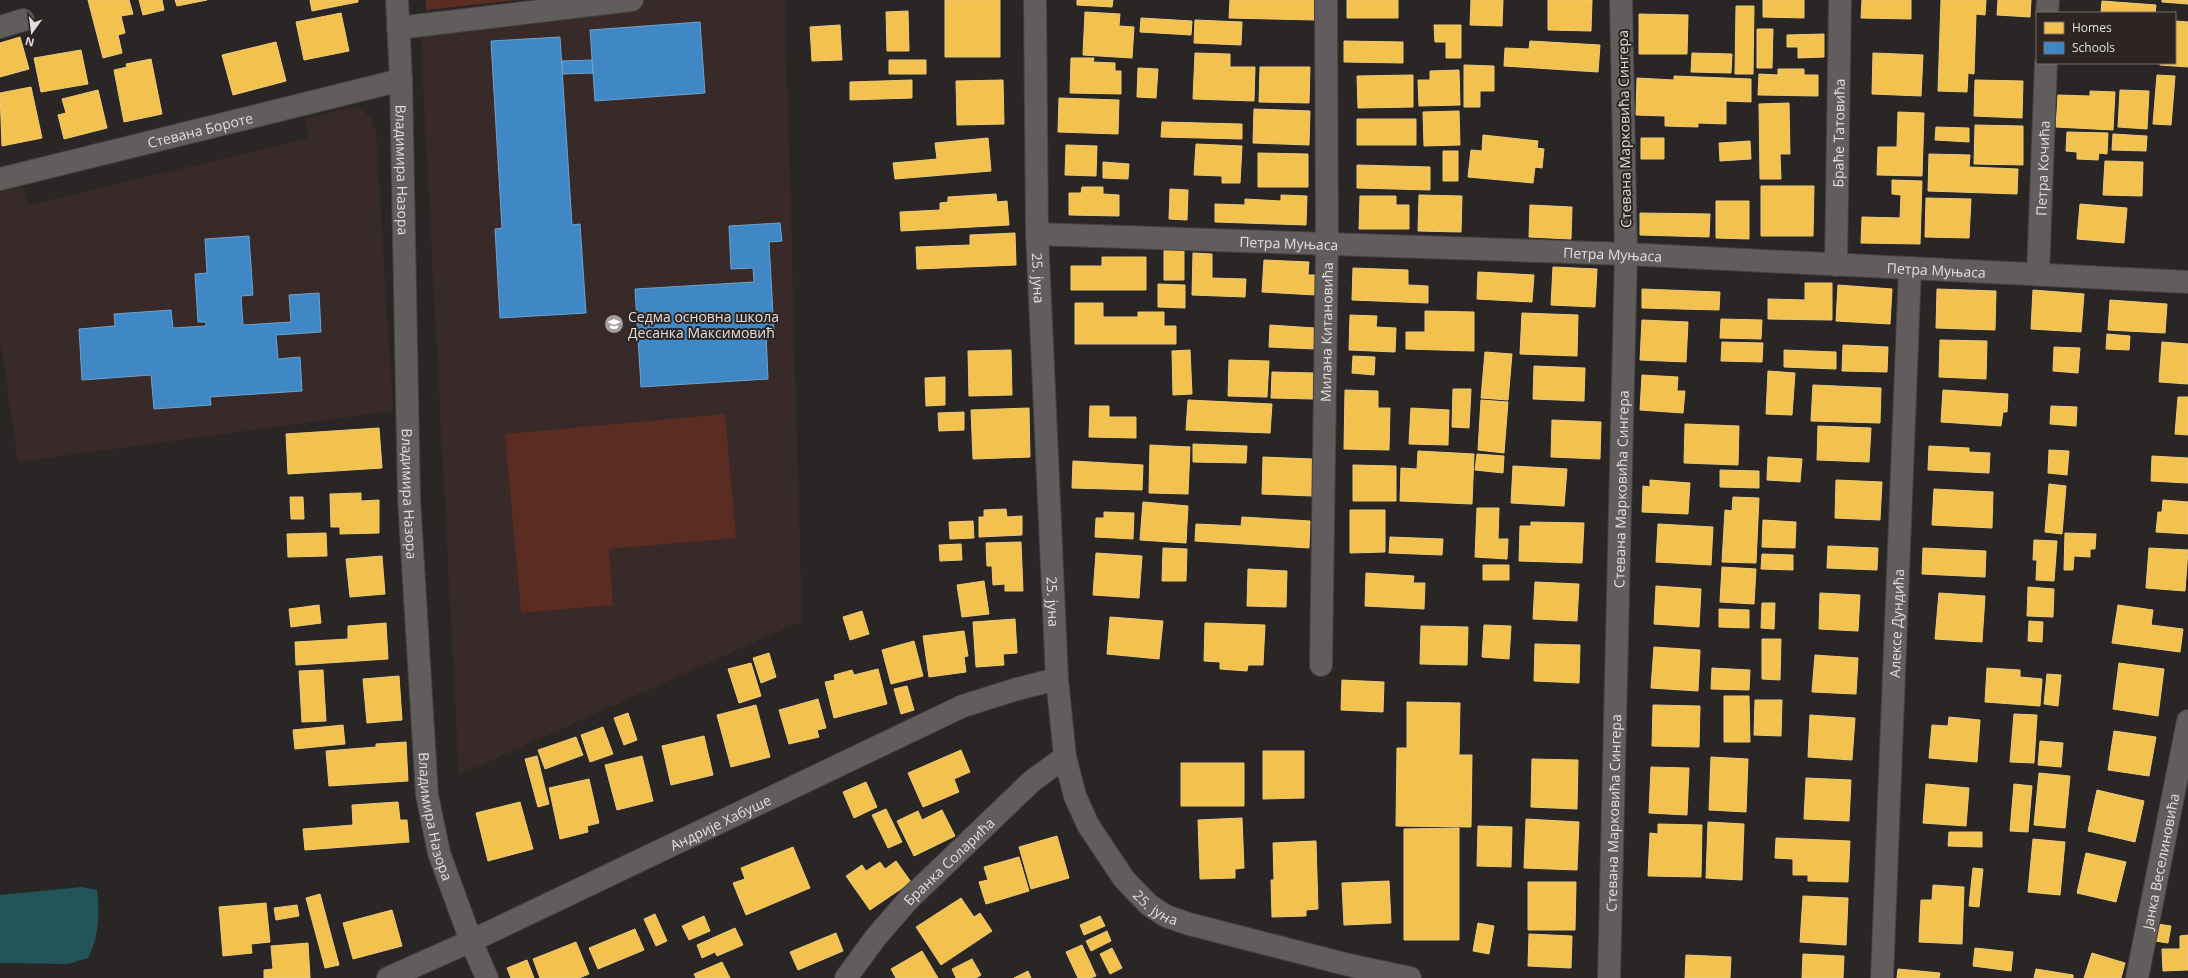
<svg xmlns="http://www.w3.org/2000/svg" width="2188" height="978" font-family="'Open Sans',sans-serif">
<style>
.built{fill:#372a28}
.green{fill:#5b2c21}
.water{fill:#235458}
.homes{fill:#f2c14e;stroke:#eeca79}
.schools{fill:#3f88c5;stroke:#70a2cc}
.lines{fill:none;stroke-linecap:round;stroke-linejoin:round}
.minor-casing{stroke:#454140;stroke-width:24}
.minor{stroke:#605d5c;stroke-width:22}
.labels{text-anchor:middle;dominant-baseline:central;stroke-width:4;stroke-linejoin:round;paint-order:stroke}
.street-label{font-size:14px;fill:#e3dedd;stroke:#2c2523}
.poi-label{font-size:14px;fill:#e3dedd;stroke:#2c2523;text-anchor:start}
</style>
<rect width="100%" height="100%" fill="#2a2625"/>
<path class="built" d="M632,0H785L802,621L459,775L420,27Z
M351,107L363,110L371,119L376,131L393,411L18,462L0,339V193L23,186L29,205L309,138L305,119Z"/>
<path class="green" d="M426,0H517L426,10Z
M725,414L736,538L609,549L613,605L521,613L505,434Z"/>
<path class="water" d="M82,887L97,890C100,913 99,937 88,958L68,964L0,963V895Z"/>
<path class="homes" d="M88,0H129L133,14L121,16L125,33L118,35L122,53L103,58Z
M139,0H162L164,10L143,15Z
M175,0H207L177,6Z
M310,0H358V2L312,11Z
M945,0H1000V57H945Z
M1077,0H1113L1112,7L1077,5Z
M1230,0H1315L1314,20L1229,18Z
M1347,0H1398V18H1347Z
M1471,0H1503L1502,26L1470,25Z
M1548,0H1592L1591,31L1548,30Z
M1763,0H1804V18L1763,17Z
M1862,0H1911V19L1861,18Z
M1941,0H1986L1985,15L1976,14L1974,74L1968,73L1967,92L1938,91Z
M1998,0H2031L2030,17L1997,15Z
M2162,0H2188V4L2162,2Z
M2102,1L2156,5L2155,13H2101Z
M1736,6H1754L1753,74H1735Z
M908,11L909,51H887L886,12Z
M1085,12L1120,14L1119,26L1134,27L1132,58L1083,55Z
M341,13L349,51L304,60L296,22Z
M1639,14L1688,15L1687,54H1639Z
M1141,18L1192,21L1191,35L1140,32Z
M1195,20L1242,22L1241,45L1194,43Z
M2175,21L2188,22V67L2160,65V63H2175Z
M840,25L842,60L812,61L810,27Z
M1434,25H1461V58H1446V42H1435Z
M1757,29H1773L1772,68H1757Z
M1824,34V57L1798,58V47H1787V35Z
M20,37L29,69L0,77V43Z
M1344,41L1403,42V63L1344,62Z
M1530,41L1600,45L1598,72L1504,66L1505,48L1529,49Z
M276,42L286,81L233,95L222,55Z
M81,50L88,84L41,92L34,58Z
M1195,53L1230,54V67H1255L1254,101L1193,99Z
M1692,53L1732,54L1731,73L1691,72Z
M1873,53L1923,55L1921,96L1872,94Z
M1071,58H1094L1093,62L1115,63V71H1121V94L1070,93Z
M151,59L162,114L124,122L114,70L127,67L126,64Z
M889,60H926V74H889Z
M1464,65L1494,66V91H1480V107H1464Z
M1260,67H1310L1309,103L1259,102Z
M1138,68L1158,69L1156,98L1137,97Z
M1778,69H1804V75H1818V96L1758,95L1759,74L1778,75Z
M1459,70L1460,105L1419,106L1418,80H1430V71Z
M1413,75V107L1358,108L1357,76Z
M2157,75L2175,76L2171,125L2153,124Z
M1674,76L1751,79V102L1726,101V124L1698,123V127L1665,126V116L1636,115L1637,78L1674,80Z
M912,80V98L850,100V82Z
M1003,80L1004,124L957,125L956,81Z
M1975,80L2023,81L2022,118L1974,116Z
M31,87L42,138L2,146L0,93Z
M98,90L107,128L64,139L58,115L66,113L62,99Z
M2120,90L2149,91L2147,129L2118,127Z
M2090,91L2115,92L2113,130L2056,127L2058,95L2090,96Z
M1059,98L1119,100L1118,134L1058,132Z
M1789,103L1790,154H1780L1781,179H1760L1759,104Z
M1254,109L1310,111L1309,145L1253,143Z
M1459,111L1460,145L1424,146L1423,112Z
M1898,112L1924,113L1922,176L1877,175L1878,147H1897Z
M1357,119H1416V145H1357Z
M1162,122L1242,124V139L1161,137Z
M1975,125L2023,126V165L1974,164Z
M1936,127L1969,128V142L1935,140Z
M2067,132L2108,133L2107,154L2099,153L2098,160L2077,159V152L2066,151Z
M2113,134L2147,136L2146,151L2112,150Z
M1483,135L1538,141L1537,148L1544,149L1542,168L1535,167L1533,183L1468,177L1471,150L1482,151Z
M988,138L991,171L895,179L893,163L937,159L935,143Z
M1641,138H1664V159H1641Z
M1750,141L1751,159L1720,161L1719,143Z
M1196,144L1242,146L1240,183H1222V176L1194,175Z
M1066,145L1097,146L1096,176L1065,175Z
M1443,151H1458V181H1443Z
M1258,153L1308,154V187H1258Z
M1929,154L1970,155L1969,167L2018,169L2017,194L1928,191Z
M2105,161L2143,162L2142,196L2103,195Z
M1103,162L1129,164L1128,179L1103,178Z
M1357,165L1430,167V190L1357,188Z
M1892,180L1922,181L1920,244L1861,243L1862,217L1900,218L1901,195L1892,194Z
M1761,186H1814L1813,236H1761Z
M1082,187H1103V194L1119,195V216L1069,215V193H1081Z
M1170,189L1188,190L1187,220L1169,219Z
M996,194L997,202L1007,201L1009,225L901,231L900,212L940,210V203L948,202V197Z
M1281,195L1307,196L1306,225L1215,222V204L1245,205V199L1281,201Z
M1419,195L1462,196L1461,232L1418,231Z
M1360,196H1396V205H1409V229H1359Z
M1926,198L1971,199L1969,238L1925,237Z
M1716,201H1749V239L1716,238Z
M2080,204L2127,208L2124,243L2077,239Z
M1530,205L1572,207L1571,239L1529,237Z
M1640,213L1710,214L1709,237L1640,235Z
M1015,233L1016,265L917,269L916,247L970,245V235Z
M1164,248L1184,249V280H1164Z
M1193,253L1212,254V278L1246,279L1245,297L1192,295Z
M1102,257H1146V290H1071V266H1102Z
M1264,260L1309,262L1308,275H1317L1316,295L1262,292Z
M1553,267L1597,269L1595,307L1551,305Z
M1353,268L1408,270V285L1428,286V303L1352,300Z
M1478,272L1534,275L1532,302L1477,299Z
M1805,283H1832V320L1768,319V299L1805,300Z
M1158,284L1185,285V308L1158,307Z
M1838,285L1892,289L1890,324L1836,321Z
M1642,289L1720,292L1719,310L1642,308Z
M1937,289L1996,291L1995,330L1936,328Z
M2033,290L2084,294L2081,332L2031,329Z
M2110,300L2167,304L2165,333L2108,330Z
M1075,303H1103V317H1138V312H1164V326H1176V344H1075Z
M1425,311L1474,312V351L1406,349V332H1425Z
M1522,313L1578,315L1577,356L1520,354Z
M1350,315L1377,316L1376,327L1396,328L1395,352L1349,350Z
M1721,319L1762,320L1761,339L1720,338Z
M1642,320L1688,322L1686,362L1640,360Z
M1270,325L1315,328V349L1269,347Z
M2107,334L2130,336L2129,350L2106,349Z
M1940,340L1987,341L1986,379L1939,377Z
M1722,342L1763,343L1762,362L1721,361Z
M2162,342L2188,344V384L2159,382Z
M1843,345L1888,347L1887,372L1842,371Z
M2054,347L2080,348L2078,373L2053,371Z
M1011,350L1012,395L969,396L968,351Z
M1190,350L1192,394L1173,395L1172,351Z
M1784,350L1836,352V369L1784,367Z
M1485,352L1512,354L1508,400L1481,398Z
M1353,356L1375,357L1374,375L1352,373Z
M1229,360L1269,361L1267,397L1228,396Z
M1534,366L1585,368L1584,401L1533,399Z
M1768,371L1795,373L1792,415L1766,414Z
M1272,372L1315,373L1314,399L1271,398Z
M1642,375L1678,377L1677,391H1685L1683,413L1640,410Z
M945,377V405L926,406L925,378Z
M1813,385L1881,388L1880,423L1811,421Z
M1453,389H1471L1469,428L1452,427Z
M1345,390L1378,391V408H1390L1389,450L1344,449Z
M1943,390L2008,394L2007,412H2003L2001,426L1941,422Z
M2178,397H2188V435L2175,434Z
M1188,400L1272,404L1270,433L1186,430Z
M1481,400L1508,402L1504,453L1478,450Z
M1090,406H1109V417H1136V438L1089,437Z
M2051,406L2077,407L2076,426L2050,424Z
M1029,408L1030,457L973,459L971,410Z
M1411,408L1449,410L1448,445L1409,444Z
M964,412V430L939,431L938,413Z
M1552,420L1601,422L1600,459L1551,457Z
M1685,424L1739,426L1738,465L1684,463Z
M1818,426L1871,428L1869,462L1817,460Z
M379,428L382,468L288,474L286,434Z
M1193,444L1247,446L1246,463L1193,462Z
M1150,445L1190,447L1188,494L1149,493Z
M1929,446L1969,448V452L1990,453L1989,473L1928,470Z
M2049,450L2069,451L2067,475L2048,473Z
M1418,451L1474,454L1472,504L1400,501L1401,468L1417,469Z
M1477,454L1504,456L1503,473L1475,470Z
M2152,456L2188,458V483L2151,481Z
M1263,457L1313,459L1312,496L1262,494Z
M1768,457L1802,459L1800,482L1767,480Z
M1073,461L1143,465L1142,490L1072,488Z
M1353,465L1396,466V501H1353Z
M1513,466L1567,469L1564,506L1511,503Z
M1720,470L1759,471V488L1720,487Z
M1650,480L1690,483L1688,514L1642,512L1643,486L1650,487Z
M1836,480L1882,482L1880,520L1835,518Z
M2049,484L2066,486L2062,534L2045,532Z
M1934,489L1993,492L1992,528L1932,525Z
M361,493V501L379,500V533L340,534V527H331L330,494Z
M290,497H303L304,519H291Z
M1733,497L1759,498L1756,563L1722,562L1725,510L1732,511Z
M2163,500L2188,502V534L2156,532L2158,512H2162Z
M1143,502L1188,506L1186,543L1140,540Z
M1477,508H1499L1498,539H1508L1507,559L1475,557Z
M1006,509L1007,517L1022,516V535L979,537V517H984V510Z
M1350,510H1385V552L1350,553Z
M1104,512L1134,513L1133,539L1095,537L1096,518H1104Z
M1242,517L1310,521L1309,548L1195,541L1196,524L1241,526Z
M1763,520L1796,522L1795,548L1762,547Z
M973,521L974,538L950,539L949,522Z
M1531,522L1584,523L1582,563L1519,561L1520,526H1531Z
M1658,524L1713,527L1711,565L1656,562Z
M326,533L327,556L288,557L287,534Z
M2065,533L2096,534L2095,549H2090V557L2074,556L2073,570H2064Z
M1390,537L1443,539L1442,555L1389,553Z
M2034,540L2057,541L2054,581L2036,580L2037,560H2033Z
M1021,542L1023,591H1005V584L993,585L992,566H987L986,543Z
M961,544L962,560L940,561L939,545Z
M1828,546L1878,548L1877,570L1827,568Z
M1163,548L1187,549L1186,581H1162Z
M1923,548L1986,551L1985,577L1922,574Z
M2149,548L2188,550L2185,591L2146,588Z
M1096,553L1142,556L1139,598L1093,595Z
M1762,554L1793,555V570L1761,569Z
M382,556L385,594L350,597L346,559Z
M1483,565H1509V580H1483Z
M1722,567L1756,569L1754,604L1720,602Z
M1248,569L1287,571L1286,607L1247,606Z
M1366,573L1414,576L1413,583H1425L1424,609L1365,606Z
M984,581L989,614L962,617L957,585Z
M1535,582L1579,584L1577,621L1533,619Z
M1656,586L1701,589L1699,627L1654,624Z
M2028,587L2054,589L2053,617L2027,616Z
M1820,593L1860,595L1858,631L1819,629Z
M1939,593L1985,596L1982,642L1935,639Z
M1762,603H1775L1774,629L1761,628Z
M319,605L321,623L291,627L289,609Z
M2118,605L2153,610L2151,625L2183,629L2180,652L2112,643Z
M1719,609L1749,610V628L1719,627Z
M862,611L869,634L850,640L843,617Z
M1110,617L1163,621L1159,659L1107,654Z
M1015,619L1017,653L1003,654L1004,665L976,667L973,622Z
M2029,621L2043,622L2042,642L2028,641Z
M386,623L388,659L296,665L295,642L348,639V626Z
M1205,623L1265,625L1263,665H1248L1247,671L1220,669V662L1204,661Z
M1484,625L1511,626L1509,659L1482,657Z
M1421,626L1468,627L1467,665L1420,664Z
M964,631L968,656L964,657L966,672L929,677L923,636Z
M1762,639H1781L1780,680L1762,679Z
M914,641L923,676L891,684L882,650Z
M1535,644L1580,645L1579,683L1534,681Z
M1654,647L1700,650L1698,691L1651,688Z
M769,653L776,677L761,683L753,658Z
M1815,655L1858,658L1856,694L1812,692Z
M751,663L761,696L739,703L728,669Z
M2119,663L2164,669L2158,716L2113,709Z
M1712,668L1750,670L1749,690L1711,689Z
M1987,668L2020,670V677L2042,679L2040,706L1985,702Z
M878,669L887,704L834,718L825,682L835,680L834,675L852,670L854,675Z
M323,670L326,721L302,722L299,671Z
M2047,674L2061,675L2058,706L2044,704Z
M399,676L402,720L367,723L363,679Z
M1342,680L1384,682L1383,712L1341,710Z
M907,686L914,710L901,714L894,689Z
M1724,696H1749L1750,742H1724Z
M818,699L826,728L817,730L819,737L789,744L779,710Z
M1755,700H1782L1781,736L1754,735Z
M1407,702L1460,703L1459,755H1472L1471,827L1396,826L1397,748H1407Z
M756,705L770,757L731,767L717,715Z
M1653,705L1700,706L1699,747L1652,746Z
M628,713L637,740L624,745L614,718Z
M2014,714L2037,715L2034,763L2010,762Z
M1810,715L1855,718L1852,760L1808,757Z
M1949,717L1980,720L1977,762L1929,758L1932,725L1948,726Z
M343,725L345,744L295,749L293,730Z
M603,727L613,754L590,762L581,735Z
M2114,731L2156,737L2149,776L2108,770Z
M704,736L713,775L671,785L662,746Z
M576,737L583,755L545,769L538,750Z
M2040,741L2063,743L2061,767L2038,765Z
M406,742L408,781L329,786L326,751L376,747V744Z
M961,750L970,772L954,779L959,792L923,807L908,773Z
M1263,751H1304V798L1263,799Z
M537,756L549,804L538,807L525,759Z
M642,756L653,801L617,810L605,765Z
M1711,757L1748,759L1746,812L1709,810Z
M1532,759L1578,760L1577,809L1531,807Z
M1181,763H1244V806H1181Z
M1651,767L1689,768L1687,815L1649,813Z
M2039,773L2070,776L2065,828L2034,825Z
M1806,778L1851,780L1849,821L1804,819Z
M589,779L599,823L587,826L588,832L560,839L549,788Z
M866,782L877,807L854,818L843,792Z
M1926,784L1969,788L1966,826L1923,823Z
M2014,784L2032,786L2028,832L2010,831Z
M2097,790L2144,801L2135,842L2088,831Z
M398,802L400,820H407L409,842L305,850L303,829L353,825L352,805Z
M520,802L533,849L488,861L476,813Z
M886,809L902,842L888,848L872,815Z
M942,810L955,836L914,856L897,821L918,811L922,820Z
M1242,818L1244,868L1235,869V878L1200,879L1198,820Z
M1526,819L1579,822L1577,870L1524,868Z
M1708,822L1744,824L1742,880L1706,878Z
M1658,824L1702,825L1701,877L1648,876L1650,833L1658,834Z
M1478,826L1512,827L1511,867L1477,866Z
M1459,828V940H1404V829Z
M1949,832H1982V847L1948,846Z
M1057,836L1069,878L1031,889L1019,847Z
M1776,838L1850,841L1848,882L1808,881V875H1793V859L1775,858Z
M2033,839L2065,842L2060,895L2028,892Z
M1316,841L1318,909L1306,910V916L1272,917L1271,880H1274L1273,843Z
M793,847L810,888L746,915L733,883L745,879L741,868Z
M2086,853L2126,862L2116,902L2077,893Z
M1019,857L1029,891L986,904L979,882L988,880L984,867Z
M896,861L911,882L870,910L846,876L862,865L866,871L880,862L885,869Z
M1973,868L1983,869L1979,907L1969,906Z
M1389,881L1391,923L1344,925L1342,883Z
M1528,882H1576L1575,930H1528Z
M1933,885L1964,887L1962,944L1919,942L1921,900H1932Z
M320,894L339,965L325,968L306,898Z
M1803,896L1848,898L1846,945L1800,942Z
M961,898L974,917L980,913L992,931L941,965L916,927Z
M266,903L270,942L251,944L252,953L223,956L219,907Z
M297,905L299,916L276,920L274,908Z
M392,910L402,946L353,959L343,923Z
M655,914L667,941L656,946L644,919Z
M704,916L710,931L689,940L682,926Z
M1100,916L1105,926L1084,935L1080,925Z
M1478,923L1494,926L1489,954L1473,951Z
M2158,924L2171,926L2168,943L2155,941Z
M735,928L743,945L717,956L715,952L702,958L697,945Z
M635,929L644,950L598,969L589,948Z
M1107,931L1111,941L1091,951L1086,941Z
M836,933L843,951L798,970L790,952Z
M1529,934L1572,936L1571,968L1528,966Z
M2188,935V970L2163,971L2162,949H2180V936Z
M576,942L589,974L579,978H540L533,959Z
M308,943L310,978H264V970L273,969L271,946Z
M1082,945L1096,976L1090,978H1078L1066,952Z
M1112,948L1122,968L1110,974L1100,954Z
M1975,948L2013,952L2011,971L1973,966Z
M922,951L938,978H896L891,969Z
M2092,953L2125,963L2121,978H2084Z
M1803,954L1844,956L1843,978H1802Z
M1686,955L1731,957L1730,978H1685Z
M972,959L981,975L976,978H956L952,969Z
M527,960L534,978H511L507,968Z
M722,962L730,978H696L694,974Z
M1898,969L1940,973L1939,978H1897Z
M2036,969L2073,975V978H2034Z
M1028,971L1031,978H1014Z"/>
<path class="schools" d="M700,22L705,93L595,101L590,30Z
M560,37L572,225L580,224L586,313L500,318L495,229L502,228L491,41Z
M592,60L593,73L563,74L562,61Z
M780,223L782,241L769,242L774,332L766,333L768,379L641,387L635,289L754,282L753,268L731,269L729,226Z
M249,236L253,295L241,296L243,325L291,322L289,295L319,293L321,332L276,335L278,359L300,357L302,391L210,397L211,405L154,409L151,375L82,380L79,329L115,326L114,314L171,310L173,328L206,326V322H198L195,274L207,273L205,239Z"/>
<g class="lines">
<g class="minor-casing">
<g id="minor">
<path id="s1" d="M397,0L401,80L409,499L427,795L439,853L471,941L487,978"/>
<path id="s2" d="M1035,0L1037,234L1057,679L1065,757L1075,796L1088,825L1124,879L1149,905L1166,916L1189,924L1349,965L1410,978"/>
<path d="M2047,13L2048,0"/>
<path d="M0,27L23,20"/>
<path d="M398,28L632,0"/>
<path id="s3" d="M0,179L401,80"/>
<path id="s4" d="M1037,234L1626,254L2188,282"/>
<path id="s5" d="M1836,265L1840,0"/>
<path id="s6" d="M2038,274L2046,63"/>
<path id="s7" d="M1321,665L1327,245L1326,0"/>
<path id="s8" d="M388,978L471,941L963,706L1017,689L1057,679"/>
<path id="s9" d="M846,978L876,937L909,899L1032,781L1065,757"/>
<path id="s10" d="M1609,978L1626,254L1621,0"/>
<path id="s11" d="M1882,978L1910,268"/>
<path id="s12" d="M2137,978L2188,721"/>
</g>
</g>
<use href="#minor" class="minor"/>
</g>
<defs>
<g id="school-disc" transform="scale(1)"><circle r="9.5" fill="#a29e9d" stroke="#2c2523"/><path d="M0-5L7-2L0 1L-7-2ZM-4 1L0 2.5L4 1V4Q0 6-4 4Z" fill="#fff"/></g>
</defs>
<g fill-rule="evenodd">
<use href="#school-disc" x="614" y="324"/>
</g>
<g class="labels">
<g class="street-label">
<text transform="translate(1624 129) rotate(-91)">Стевана Марковића Сингера</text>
<text stroke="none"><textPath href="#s3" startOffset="206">Стевана Бороте</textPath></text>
<text stroke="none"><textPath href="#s5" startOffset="132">Браће Татовића</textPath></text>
<text stroke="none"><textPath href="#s6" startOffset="106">Петра Кочића</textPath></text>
<text stroke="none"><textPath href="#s1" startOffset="170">Владимира Назора</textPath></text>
<text stroke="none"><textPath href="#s4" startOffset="252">Петра Муњаса</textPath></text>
<text stroke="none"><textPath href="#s4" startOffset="576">Петра Муњаса</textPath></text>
<text stroke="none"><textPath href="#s4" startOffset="900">Петра Муњаса</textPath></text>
<text stroke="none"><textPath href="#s2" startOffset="278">25. јуна</textPath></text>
<text stroke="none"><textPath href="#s7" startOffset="333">Милана Китановића</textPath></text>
<text stroke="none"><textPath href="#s10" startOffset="489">Стевана Марковића Сингера</textPath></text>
<text stroke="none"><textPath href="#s1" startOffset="494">Владимира Назора</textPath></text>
<text stroke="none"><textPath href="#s2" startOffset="602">25. јуна</textPath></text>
<text stroke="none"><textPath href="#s11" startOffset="355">Алексе Дундића</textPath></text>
<text stroke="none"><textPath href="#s10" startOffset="165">Стевана Марковића Сингера</textPath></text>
<text stroke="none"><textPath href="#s1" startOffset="818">Владимира Назора</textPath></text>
<text stroke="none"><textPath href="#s8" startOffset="367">Андрије Хабуше</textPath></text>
<text stroke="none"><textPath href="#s9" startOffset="156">Бранка Соларића</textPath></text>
<text stroke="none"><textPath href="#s12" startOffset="119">Јанка Веселиновића</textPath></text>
<text stroke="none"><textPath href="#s2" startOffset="938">25. јуна</textPath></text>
</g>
<g class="poi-label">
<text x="628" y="316">Седма основна школа<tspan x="628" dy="16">Десанка Максимовић</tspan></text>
</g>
</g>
<rect x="2036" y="12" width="140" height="52" fill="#2c2523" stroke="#756f6d"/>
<rect x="2044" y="22" width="20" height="12" fill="#f2c14e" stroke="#756f6d"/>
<text x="2072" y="32" font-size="12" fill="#e3dedd">Homes</text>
<rect x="2044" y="42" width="20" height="12" fill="#3f88c5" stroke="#756f6d"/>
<text x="2072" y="52" font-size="12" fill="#e3dedd">Schools</text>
<g transform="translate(32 32) rotate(194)" stroke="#2c2523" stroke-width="3" paint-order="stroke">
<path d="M0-3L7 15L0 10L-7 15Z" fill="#e3dedd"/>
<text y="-6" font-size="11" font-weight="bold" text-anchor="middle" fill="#e3dedd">N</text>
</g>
</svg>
